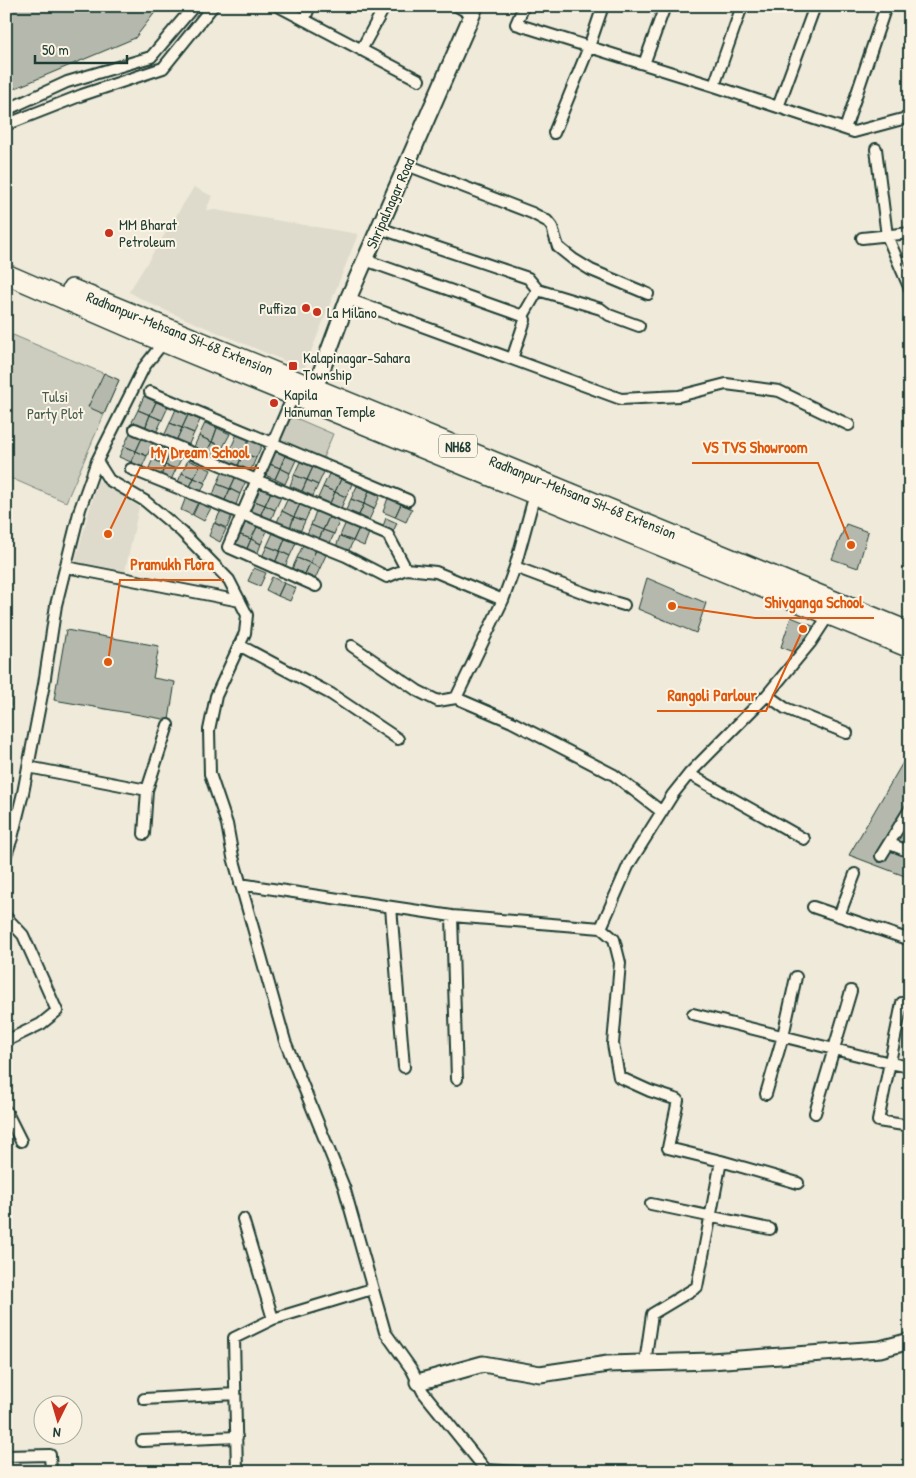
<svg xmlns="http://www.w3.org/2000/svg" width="916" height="1478" font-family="'Patrick Hand',sans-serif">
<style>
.built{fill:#dedbcc}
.green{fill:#cccdbf;stroke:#76857a}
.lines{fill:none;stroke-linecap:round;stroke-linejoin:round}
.stream{stroke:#6c7d71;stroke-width:4}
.building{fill:#b5b9ad;stroke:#1f3d34}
.street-casing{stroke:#1f3d34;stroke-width:14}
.secondary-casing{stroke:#1f3d34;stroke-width:19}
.highway-casing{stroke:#1f3d34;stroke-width:22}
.street{stroke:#fcf5e5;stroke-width:10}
.secondary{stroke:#fcf5e5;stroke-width:15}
.highway{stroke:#fcf5e5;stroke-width:19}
.poi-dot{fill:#c8321e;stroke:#fcf5e5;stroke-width:2}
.labels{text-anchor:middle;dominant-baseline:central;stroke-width:4;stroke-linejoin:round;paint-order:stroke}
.shield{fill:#fcf5e5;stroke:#617469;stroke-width:1}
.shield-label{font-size:14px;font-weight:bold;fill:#1f3d34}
.street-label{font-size:15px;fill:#1f3d34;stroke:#fcf5e5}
.poi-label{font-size:15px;fill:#1f3d34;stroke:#fcf5e5;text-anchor:start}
.park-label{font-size:15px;fill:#425a50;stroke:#fcf5e5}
.leader{fill:none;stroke:#de580e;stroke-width:2}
.callout-dot{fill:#de580e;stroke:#fcf5e5;stroke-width:2}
.callout-label{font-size:16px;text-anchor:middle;font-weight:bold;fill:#de580e;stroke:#fcf5e5;stroke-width:4;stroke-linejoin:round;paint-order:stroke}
</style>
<rect width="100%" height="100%" fill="#efeada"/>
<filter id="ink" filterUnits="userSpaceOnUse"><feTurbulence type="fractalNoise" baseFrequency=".02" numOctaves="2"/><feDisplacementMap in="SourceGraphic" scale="10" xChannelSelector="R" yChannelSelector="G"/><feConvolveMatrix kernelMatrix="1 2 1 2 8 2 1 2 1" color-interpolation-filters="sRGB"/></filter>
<g filter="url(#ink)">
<path class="built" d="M194,187L212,196L206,210H215L358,234L304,369L155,306L129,292Z
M98,480L139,507L125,571L75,562Z"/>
<path class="green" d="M13,335L119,380L66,502L6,476V351Z
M291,416L333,434L322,460L280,442Z"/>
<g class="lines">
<path class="stream" d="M6,663L10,705L6,713"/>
</g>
<path class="building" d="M6,6H160L135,38L6,92Z
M104,373L119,380L104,414L88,407Z
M144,396L156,402L150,415L138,410Z
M156,402L168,407L162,420L150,415Z
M176,409L188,415L182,428L170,423Z
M138,410L150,415L145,428L132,422Z
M150,415L162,420L156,433L145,428Z
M188,415L200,420L194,433L182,428Z
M170,423L182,428L176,441L164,436Z
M205,423L217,428L212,442L199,436Z
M182,428L194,433L188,446L176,441Z
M217,428L230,434L223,447L212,442Z
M130,433L142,438L136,451L124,446Z
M237,434L249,440L243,453L231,448Z
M199,436L212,442L205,455L193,449Z
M142,438L153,443L147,456L136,451Z
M249,440L262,445L256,458L243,453Z
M212,442L223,447L218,460L205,455Z
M124,446L136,451L131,462L119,457Z
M159,446L171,452L165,465L153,459Z
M231,448L243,453L238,466L225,461Z
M273,450L285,456L280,468L267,463Z
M136,451L147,456L142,467L131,462Z
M171,452L182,457L176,469L165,465Z
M243,453L256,458L250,472L238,466Z
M285,456L296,460L290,473L280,468Z
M153,459L165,465L161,476L148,470Z
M188,460L200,465L194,478L182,473Z
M300,462L313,467L307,480L294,475Z
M267,463L280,468L275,479L262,474Z
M165,465L176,469L171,480L161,476Z
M200,465L211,470L205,483L194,478Z
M313,467L324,472L318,485L307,480Z
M280,468L290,473L285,484L275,479Z
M223,471L236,476L230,489L217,484Z
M182,473L194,478L189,489L177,484Z
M329,474L341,479L335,492L323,487Z
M294,475L307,480L302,491L290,486Z
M236,476L246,481L240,494L230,489Z
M194,478L205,483L200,494L189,489Z
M341,479L352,484L346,497L335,492Z
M307,480L318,485L313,496L302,491Z
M217,484L230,489L225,500L213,495Z
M258,486L271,492L265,505L252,500Z
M357,486L369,491L364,504L351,499Z
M323,487L335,492L330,503L318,498Z
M230,489L240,494L236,505L225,500Z
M369,491L380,496L374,509L364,504Z
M271,492L281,497L275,510L265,505Z
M335,492L346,497L341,508L330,503Z
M186,497L198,502L192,515L181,510Z
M288,498L300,504L294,517L282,511Z
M388,498L401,504L395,517L383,512Z
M351,499L364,504L359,515L346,510Z
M252,500L265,505L260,516L248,511Z
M199,502L211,508L204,521L193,515Z
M300,504L311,508L305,521L294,517Z
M364,504L374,509L369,520L359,515Z
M401,504L412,509L406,522L395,517Z
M265,505L275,510L271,520L260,516Z
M221,510L232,515L227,528L215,523Z
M282,511L294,517L290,528L277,522Z
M316,511L329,517L323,530L311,525Z
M294,517L305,521L300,532L290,528Z
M329,517L339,522L334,534L323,530Z
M386,518L397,523L392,534L382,529Z
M244,521L257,527L251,539L238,534Z
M346,522L359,528L353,541L340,536Z
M214,523L226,529L220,542L209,536Z
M846,524L868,532L858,568L832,559Z
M311,525L323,530L318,541L306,536Z
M257,527L267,531L261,544L251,539Z
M359,528L369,533L364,546L353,541Z
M323,530L334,534L329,545L318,541Z
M273,533L285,539L280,551L267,546Z
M238,534L251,539L246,551L233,545Z
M340,536L353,541L348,552L336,547Z
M251,539L261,544L257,555L246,551Z
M285,539L296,543L290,556L280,551Z
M303,545L316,550L310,563L297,558Z
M267,546L280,551L275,563L262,557Z
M316,550L326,555L320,568L310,563Z
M280,551L290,556L285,567L275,563Z
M297,558L310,563L305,574L292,569Z
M310,563L320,568L315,579L305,574Z
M254,568L266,573L260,586L248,581Z
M272,577L284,583L278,596L266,590Z
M647,578L706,603L696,633L638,609Z
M284,583L296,588L290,601L278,596Z
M791,617L815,627L794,652L781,647Z
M66,630L159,646L153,678L175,682L169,720L54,700Z
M909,752L910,753V878L849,855Z"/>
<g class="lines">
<g class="street-casing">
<path id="street" d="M278,6L419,80
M457,6L472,15
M524,6L516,24L714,86L854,132L910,117
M304,20L310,6
M361,50L385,6
M644,64L665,6
M714,86L742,6
M778,107L815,6
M6,110L67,82L151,57L194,6
M6,126L8,124L82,95L163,68L213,6
M845,129L886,6
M554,133L589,47L603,6
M876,149L887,236L910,289
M407,165L532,213L547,221L552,227L558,247L573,259L591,270L648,294
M379,228L528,278L538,290L601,309L609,315L639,326
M862,238L910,233
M365,260L523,316
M348,299L621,399L679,396L726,384L779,391L849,425
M512,359L525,320L523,316L538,290
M150,392L408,500
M293,396L228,547L316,586
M135,429L388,535L406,569
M97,461L109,480L145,501L182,532L229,580L247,615L245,633L216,696L209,730L210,774L227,824L233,857L285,1041L344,1187L385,1332L412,1370L423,1392L486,1470L522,1472
M131,469L346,556L387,577L406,569L436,572L503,600
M66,567L240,601
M515,567L590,595L624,605
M239,645L331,694L398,739
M352,646L418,691L438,701L456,698L512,722L614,775L662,812
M767,695L785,708L847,733
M456,698L503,600L515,567L536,490
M28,767L147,790
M689,774L804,839
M144,834L147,790L168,725
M890,844L910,852
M6,855L12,838L23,793L44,684L56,605L80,509L97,461L144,367L166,339
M881,856L910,809
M240,884L452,916L601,928
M391,907L404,1067
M813,907L910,940
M452,916L457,1079
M839,916L855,874
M6,917L23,935L57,1011L41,1024L6,1041
M910,1003H902L878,1121L910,1126
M693,1014L890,1063L910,1067
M766,1094L783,1036L796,977
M6,1111L21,1141
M815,1113L851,991
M721,1161L798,1183
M651,1204L770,1229
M243,1219L273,1319
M645,1363L652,1314L697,1287L721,1161L668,1148L678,1100L650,1091L619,1077L613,1044L620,963L614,939L601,928L629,864L673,794L689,774L767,695L811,642L828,616
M144,1399L235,1394
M142,1441L237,1437
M6,1456L50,1455L51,1472
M237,1472L234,1338L273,1319L372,1289"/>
</g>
<g class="secondary-casing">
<path id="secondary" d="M311,399L348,299L472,15L475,6
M418,1382L483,1364L540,1374L608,1364L711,1361L880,1349L910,1341"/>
</g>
<g class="highway-casing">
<path id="highway" d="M6,274L163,342L910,648
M72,289L910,632"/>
</g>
<use href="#street" class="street"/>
<use href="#secondary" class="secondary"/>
<use href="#highway" class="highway"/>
</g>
</g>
<g class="poi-dot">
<circle cx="109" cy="233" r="5"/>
<circle cx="306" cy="308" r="5"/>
<circle cx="317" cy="312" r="5"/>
<rect x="288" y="361" width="10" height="10" rx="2.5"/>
<circle cx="274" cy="403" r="5"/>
</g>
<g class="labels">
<rect class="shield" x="439" y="434.5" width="38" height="23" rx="4"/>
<g class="shield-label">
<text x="458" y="446">NH68</text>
</g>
<g class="street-label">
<text transform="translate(390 203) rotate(-66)">Shripalnagar Road</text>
<text transform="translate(180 333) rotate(22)">Radhanpur-Mehsana SH-68 Extension</text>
<text transform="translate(583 497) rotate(22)">Radhanpur-Mehsana SH-68 Extension</text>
</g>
<g class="poi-label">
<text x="119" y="224">MM Bharat<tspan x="119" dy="17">Petroleum</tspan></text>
<text x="296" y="308" text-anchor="end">Puffiza</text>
<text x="327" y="312">La Milano</text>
<text x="303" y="357">Kalapinagar-Sahara<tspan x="303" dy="17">Township</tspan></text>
<text x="284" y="394">Kapila<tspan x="284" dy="17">Hanuman Temple</tspan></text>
</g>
<g class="park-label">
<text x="55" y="396">Tulsi<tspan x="55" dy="17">Party Plot</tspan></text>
</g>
</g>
<path class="leader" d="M851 545L818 463H692M108 534L140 468H259M108 662L120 580H224M672 606L755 618H874M803 629L766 711H657"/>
<g class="callout-dot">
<circle cx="851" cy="545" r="5"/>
<circle cx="108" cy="534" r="5"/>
<circle cx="108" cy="662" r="5"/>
<circle cx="672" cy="606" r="5"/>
<circle cx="803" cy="629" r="5"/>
</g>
<g class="callout-label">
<text x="755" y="453">VS TVS Showroom</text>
<text x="200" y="458">My Dream School</text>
<text x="172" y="570">Pramukh Flora</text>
<text x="814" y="608">Shivganga School</text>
<text x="712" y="701">Rangoli Parlour</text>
</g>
<rect width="916" height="1478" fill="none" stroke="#fcf5e5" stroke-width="25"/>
<rect x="12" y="12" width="891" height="1453" fill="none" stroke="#1f3d34" stroke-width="2" filter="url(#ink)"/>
<g transform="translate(58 1420) rotate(185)"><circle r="24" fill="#fcf5e5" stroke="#a4ab9e"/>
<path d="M0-4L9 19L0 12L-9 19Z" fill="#c8321e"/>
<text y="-8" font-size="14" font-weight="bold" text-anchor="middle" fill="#1f3d34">N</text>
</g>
<path d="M35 55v8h92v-8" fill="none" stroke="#1f3d34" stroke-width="2.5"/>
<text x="42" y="55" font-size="15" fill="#1f3d34" stroke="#fcf5e5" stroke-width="4" paint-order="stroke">50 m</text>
</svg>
